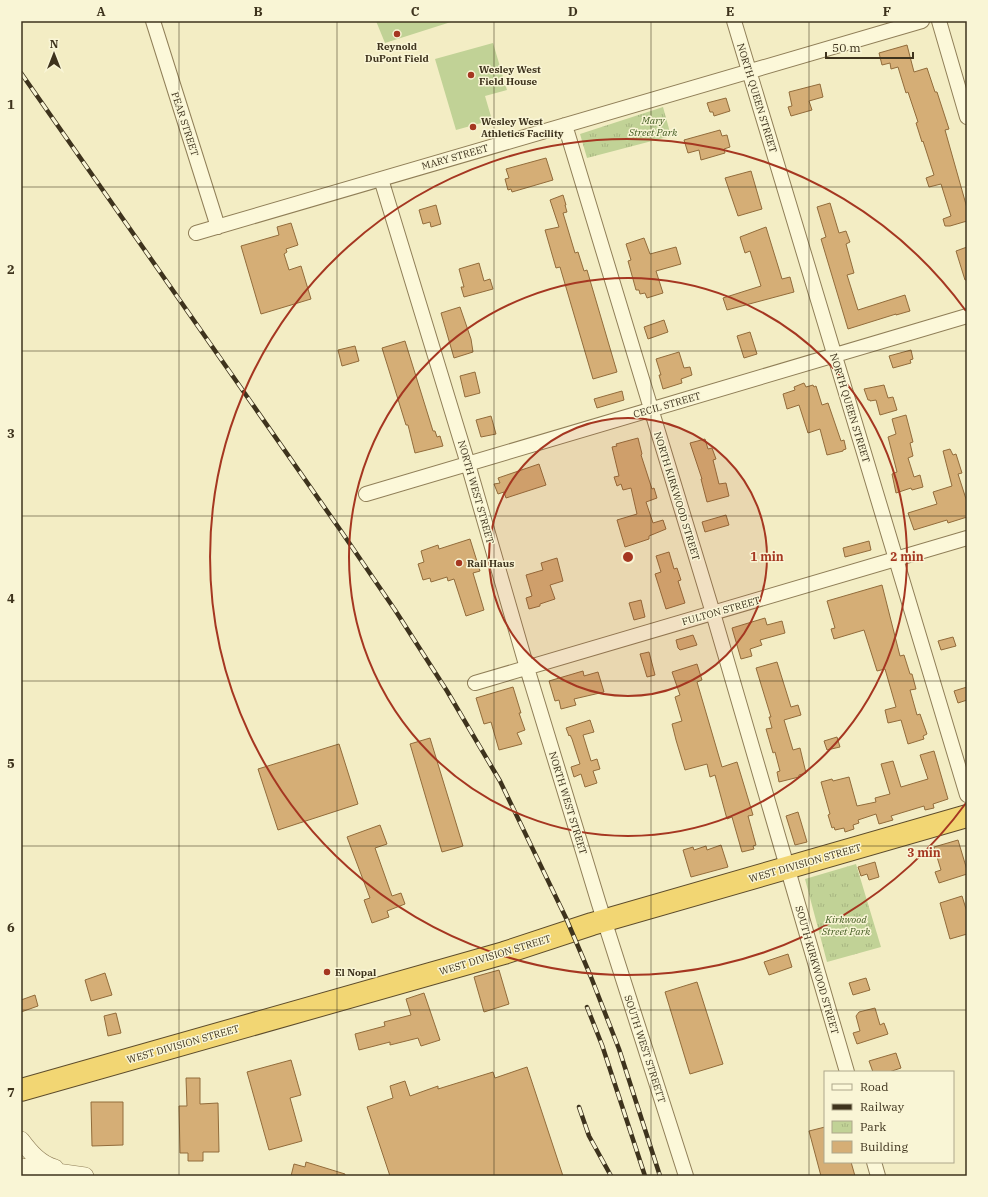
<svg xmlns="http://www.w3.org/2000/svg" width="988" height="1197" font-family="'IBM Plex Serif',serif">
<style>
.park{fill:url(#park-tufts)}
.garden{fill:#c1d296}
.building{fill:#d5ae76;stroke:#926c3b}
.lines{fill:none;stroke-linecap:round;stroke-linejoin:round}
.minor-casing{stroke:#907f58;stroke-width:16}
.tertiary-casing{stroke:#907f58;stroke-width:18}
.trunk-casing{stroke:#5d4c2c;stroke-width:24}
.minor{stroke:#fcf8d9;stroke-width:14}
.tertiary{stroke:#fcf8d9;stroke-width:17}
.trunk{stroke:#f2d673;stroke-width:22}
.rail-casing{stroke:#3e331d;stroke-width:4.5}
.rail{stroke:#f9f5d5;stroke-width:3;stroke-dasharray:9;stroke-linecap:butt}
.grid{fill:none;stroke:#3e331d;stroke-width:1;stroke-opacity:0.55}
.ring{fill:none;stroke:#a53721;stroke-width:2}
.poi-dot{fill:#a53721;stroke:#f9f5d5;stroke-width:1.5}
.labels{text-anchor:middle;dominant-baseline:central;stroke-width:3;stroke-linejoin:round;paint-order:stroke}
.poi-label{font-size:10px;font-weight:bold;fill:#3e331d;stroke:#f9f5d5;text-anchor:start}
.street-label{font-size:10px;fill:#3e331d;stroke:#f9f5d5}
.park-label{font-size:10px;font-style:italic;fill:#445d22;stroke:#f9f5d5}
.centre{fill:#a53721;stroke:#f9f5d5;stroke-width:2}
.ring-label{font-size:12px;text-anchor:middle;font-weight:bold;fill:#a53721;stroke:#f9f5d5;stroke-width:3;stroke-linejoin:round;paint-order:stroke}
.neatline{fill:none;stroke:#3e331d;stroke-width:1.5}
.grid-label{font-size:13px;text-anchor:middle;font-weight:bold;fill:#3e331d}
</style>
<defs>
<pattern id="park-tufts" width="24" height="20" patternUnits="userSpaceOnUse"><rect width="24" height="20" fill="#c1d296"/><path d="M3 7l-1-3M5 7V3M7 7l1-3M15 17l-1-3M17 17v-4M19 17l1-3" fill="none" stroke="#a7b581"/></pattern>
</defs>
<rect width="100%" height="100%" fill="#f3edc4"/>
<path class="park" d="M663,107L671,136L587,158L580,134Z
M856,864L881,947L827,962L805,879Z"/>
<path class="garden" d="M376,21H454L385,43Z
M493,43L507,90L485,96L492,120L456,130L435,59Z"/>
<path class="building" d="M907,45L914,72L927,68L935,92H937L949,129L945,130L967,208V221L950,226H945L943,219L951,216L941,184L929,187L926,178L934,175L923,141L922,142L916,123L918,122L908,92L906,93L898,67L891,69L890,63L882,65L879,53Z
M820,84L823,97L809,101L812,110L791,116L788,107L792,106L789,92Z
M726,98L730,111L714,116L713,112H710L707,103Z
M720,130L722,136L727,135L730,147L724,149L725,153L701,160L699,150L688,153L684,140Z
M546,158L553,180L512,192L511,189L508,190L505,179L509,178L506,169Z
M751,171L762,209L738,216L725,178Z
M563,195L566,205H565L567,212L563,213L575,253L578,252L584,271L587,270L617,372L593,379L560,267L556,268L545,230L559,227L550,200Z
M830,203L839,233L846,231L850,242L846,244L854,273L847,275L858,310L905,295L910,311L896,315V314L848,329L821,239L826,237L817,207Z
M436,205L441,224L431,227L430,222L423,224L419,210Z
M291,223L298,245L286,249L287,252L284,254L289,270L301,266L311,299L261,314L241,246L279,235L277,227Z
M766,227L782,279L790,277L794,292L727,310L723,298L761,286L750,251L745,253L740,237Z
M644,238L650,254L676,247L681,264L656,271L663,293L647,298L645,293L640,294L639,290H636L628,261L631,260L626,244Z
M967,247V280H965L956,251Z
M479,263L484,281L490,279L493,289L464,297L461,287H464L459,269Z
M460,307L471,339L473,352L454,358L441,313Z
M664,320L668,332L648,339L644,327Z
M750,332L757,354L744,358L737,336Z
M405,341L433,431H435L437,437L440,436L443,446L415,453L408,425H406L382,348Z
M355,346L359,361L342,366L338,350Z
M911,350L913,359L910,360L911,363L893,368L889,356Z
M679,352L684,368L690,367L692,375L681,379L682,383L663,389L659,375H661L656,359Z
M475,372L480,393L465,397L460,376Z
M804,383L806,387L813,385L814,387L816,386L822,405L828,403L841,441L844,440L846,449L843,450V451L827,455L820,429L808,433L799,405L787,409L783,394L795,390L794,387Z
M884,385L888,398L893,397L897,410L880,415L876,400L870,401V400H868L864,389Z
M622,391L624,400L597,408L594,399Z
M906,415L913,442L910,443L913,456L908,458L914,477L920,475L923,487L912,490L911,488L896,493L892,474L897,472L888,437L896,434L892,419Z
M491,416L496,434L481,437L476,420Z
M638,438L642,454L641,455L652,489L654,488L657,498L646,502L653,523L663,520L666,529L649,536V539L625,547L617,520L637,514L631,488L623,490L621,484L617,486L614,477L619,476L612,447L617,446L616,444Z
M705,439L708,449L712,448L716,459L713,460L719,484L726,483L729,496L707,502L701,479H702L690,443Z
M950,449L953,455L956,454L962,473L958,474L967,502V517L948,523L947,520L914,530L908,513L937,504L933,492L952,486L943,451Z
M539,464L546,485L506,498L504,492L498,494L494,484L500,483L498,478Z
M726,515L729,525L705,532L702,522Z
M470,539L480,571L473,573L484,610L466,616L454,579L448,581L447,577L431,582L430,578L423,580L418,564L424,562L421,551L438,545L439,549Z
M869,541L871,550L845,557L843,548Z
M669,552L674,569L677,568L681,580L678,581L685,603L666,609L655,574L661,572L656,556Z
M557,558L563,581L550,585L555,599L540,604V606L529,609L526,598L532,596L526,575L543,570L541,563Z
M882,585L900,656L904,655L910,674H912L916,689L910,690L917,715L920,714L927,734L923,736L924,739L908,744L901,720L888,723L885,710L896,707L885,669L877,671L864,630L834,639L831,629L835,628L827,601Z
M641,600L645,617L634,620L629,603Z
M765,618L767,625L782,621L785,633L760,640L762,645L750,649L752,656L741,659L732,628Z
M693,635L697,645L680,650L678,648L676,640Z
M953,637L956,646L941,650L938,641Z
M649,652L655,675L647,677L640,654Z
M777,662L791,707L798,705L801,715L784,720L793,750L800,748L806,773L799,775V777L779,782L777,772L780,771L775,752L773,753L766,729L772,728L769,717H771L756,668Z
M697,664L702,680L697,682L722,767L737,762L753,815L748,816L756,845L753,846L754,849L742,852L732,817L727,819L715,775L710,777L707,764L685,770L676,740L672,724L682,721L675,697L680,695L672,672Z
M583,671L584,676L598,672L604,692L574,699L576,705L561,709L559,700L555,701L549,681Z
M513,687L521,713H519L525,730L517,733L522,744L499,750L491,722L484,724L476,698Z
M967,687V700L958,703L954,691Z
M590,720L594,732L583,735L591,761L597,759L600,769L593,771L597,783L585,787L581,774L574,777L571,767L580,764L572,739L570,735L569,736L566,728Z
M837,737L840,747L827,750L824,741Z
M430,738L463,846L442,852L410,744Z
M339,744L358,804L278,830L258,769Z
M934,751L948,799L933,804L934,808L925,810L924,806L891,816L893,820L879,824L876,814L858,820L859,823L853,825L854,829L845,832L844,828L835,830L834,827L832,828L828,815L830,814L821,782L832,779L833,781L849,777L857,806L876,802L875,798L890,794L881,764L893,761L901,787L928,779L920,755Z
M798,812L807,842L795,845L786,816Z
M380,825L387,844L375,848L392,896L401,893L405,904L387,911L389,917L372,923L364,900L370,898L347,837Z
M958,840L967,870V874L939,883L935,872L941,870L934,847Z
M721,845L728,867L691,877L683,850L693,847L694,850L706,846L707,850Z
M875,862L879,877L869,880L867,874L861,876L858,867Z
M962,896L967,912V934L950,939L940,903Z
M788,954L792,967L769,975L764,962Z
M499,970L509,1004L484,1012L474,977Z
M105,973L112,995L91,1001L85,980Z
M866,978L870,990L853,995L849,983Z
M697,982L723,1064L690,1074L665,992Z
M424,993L440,1040L421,1046L418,1038L390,1045V1042L359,1050L355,1034L385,1026L384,1022L411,1015L406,999Z
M35,995L38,1006L21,1012V1000Z
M875,1008L880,1025L884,1023L888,1034L857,1044L853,1033L860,1031L856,1016L859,1012Z
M116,1013L121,1033L108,1036L104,1016Z
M896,1053L901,1068L889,1072H873L869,1061Z
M291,1060L301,1095L290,1098L302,1141L269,1150L247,1072Z
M527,1067L563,1176H390L367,1107L393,1098L390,1086L405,1081L410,1096L438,1086V1089L493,1072L495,1078Z
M186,1078H200V1104L218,1103L219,1152H203V1161H188V1153H180L179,1106H187Z
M91,1102H123V1145L92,1146Z
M825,1127V1162H851L855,1176H821L809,1131Z
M306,1162L345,1174V1176H291L294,1164L305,1167Z"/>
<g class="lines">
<g class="minor-casing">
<path id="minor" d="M153,21L218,227
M734,21L967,795
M939,21L967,117
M565,125L713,613L847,1072
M381,179L468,464L527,668L599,904L686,1176
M196,233L922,21
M366,494L967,316
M475,683L967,538
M874,1162L878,1176"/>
</g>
<g class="tertiary-casing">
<path id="tertiary" d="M21,1140C30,1152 40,1164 55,1168
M21,1167L85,1176"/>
</g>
<g class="trunk-casing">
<path id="trunk" d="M21,1090L504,953L592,924L967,816"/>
</g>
<use href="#minor" class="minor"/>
<use href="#tertiary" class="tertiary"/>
<use href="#trunk" class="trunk"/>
<g class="rail-casing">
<path id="rail" d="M21,73L341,531L395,610L447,691L500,781L566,918L591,977L619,1049L660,1176
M587,1007L602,1045L645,1176
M579,1107L589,1136L611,1176"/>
</g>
<use href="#rail" class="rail"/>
</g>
<path class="grid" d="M179,21V1176M337,21V1176M494,21V1176M651,21V1176M809,21V1176M21,187H967M21,351H967M21,516H967M21,681H967M21,846H967M21,1010H967"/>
<circle cx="628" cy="557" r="139" fill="#a53721" fill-opacity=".12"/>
<g class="ring">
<circle cx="628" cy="557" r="139"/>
<circle cx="628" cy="557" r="279"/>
<path d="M966 803A418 418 0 1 1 966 311"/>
</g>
<g class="poi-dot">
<circle cx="397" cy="34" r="4"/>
<circle cx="471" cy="75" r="4"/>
<circle cx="473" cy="127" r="4"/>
<circle cx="459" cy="563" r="4"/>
<circle cx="327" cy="972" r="4"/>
</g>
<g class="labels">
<g class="poi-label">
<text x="397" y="46" text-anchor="middle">Reynold<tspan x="397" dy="12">DuPont Field</tspan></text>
<text x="479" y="69">Wesley West<tspan x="479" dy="12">Field House</tspan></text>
<text x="481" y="121">Wesley West<tspan x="481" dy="12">Athletics Facility</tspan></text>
<text x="467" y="563">Rail Haus</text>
<text x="335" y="972">El Nopal</text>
</g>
<g class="street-label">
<text transform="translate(757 98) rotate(73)">NORTH QUEEN STREET</text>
<text transform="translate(185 124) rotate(72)">PEAR STREET</text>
<text transform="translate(455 157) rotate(-16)">MARY STREET</text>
<text transform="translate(667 405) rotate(-16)">CECIL STREET</text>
<text transform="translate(850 408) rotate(73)">NORTH QUEEN STREET</text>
<text transform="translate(476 492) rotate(74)">NORTH WEST STREET</text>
<text transform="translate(677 496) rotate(73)">NORTH KIRKWOOD STREET</text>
<text transform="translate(721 611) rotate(-16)">FULTON STREET</text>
<text transform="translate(568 803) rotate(73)">NORTH WEST STREET</text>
<text transform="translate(805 863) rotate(-16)">WEST DIVISION STREET</text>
<text transform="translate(495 955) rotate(-17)">WEST DIVISION STREET</text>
<text transform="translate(817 970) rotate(74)">SOUTH KIRKWOOD STREET</text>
<text transform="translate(183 1044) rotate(-16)">WEST DIVISION STREET</text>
<text transform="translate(645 1049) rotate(72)">SOUTH WEST STREETT</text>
</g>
<g class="park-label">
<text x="653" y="120">Mary<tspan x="653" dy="12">Street Park</tspan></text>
<text x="846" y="919">Kirkwood<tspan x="846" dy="12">Street Park</tspan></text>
</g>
</g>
<circle cx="628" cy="557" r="6" class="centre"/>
<g class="ring-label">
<text x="767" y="561">1 min</text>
<text x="907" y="561">2 min</text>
<text x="924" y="857">3 min</text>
</g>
<rect width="988" height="1197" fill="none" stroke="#f9f5d5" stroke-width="44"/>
<rect x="824" y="1071" width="130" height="92" fill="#f9f5d5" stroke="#aea78b"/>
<rect x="832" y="1084" width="20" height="6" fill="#fcf8d9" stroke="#aea78b"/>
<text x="860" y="1091" font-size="12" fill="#3e331d">Road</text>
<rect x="832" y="1104" width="20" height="6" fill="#3e331d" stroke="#aea78b"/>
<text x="860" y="1111" font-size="12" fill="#3e331d">Railway</text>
<rect x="832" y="1121" width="20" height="12" fill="url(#park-tufts)" stroke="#aea78b"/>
<text x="860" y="1131" font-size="12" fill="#3e331d">Park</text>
<rect x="832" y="1141" width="20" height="12" fill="#d5ae76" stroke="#aea78b"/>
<text x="860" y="1151" font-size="12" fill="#3e331d">Building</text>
<g transform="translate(54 54)" stroke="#f9f5d5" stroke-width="3" paint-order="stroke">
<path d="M0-3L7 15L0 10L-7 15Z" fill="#3e331d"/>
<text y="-6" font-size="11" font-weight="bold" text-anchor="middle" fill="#3e331d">N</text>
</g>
<path d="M826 52v6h87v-6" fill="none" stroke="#3e331d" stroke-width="2"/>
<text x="832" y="52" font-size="12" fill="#3e331d" stroke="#f9f5d5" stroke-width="3" paint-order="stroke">50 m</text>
<rect x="22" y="22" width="944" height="1153" class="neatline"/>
<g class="grid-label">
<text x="101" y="16">A</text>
<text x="258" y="16">B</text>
<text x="415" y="16">C</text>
<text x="573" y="16">D</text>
<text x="730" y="16">E</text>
<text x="887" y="16">F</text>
<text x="11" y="109">1</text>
<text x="11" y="274">2</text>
<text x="11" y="438">3</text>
<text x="11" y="603">4</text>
<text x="11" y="768">5</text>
<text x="11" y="932">6</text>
<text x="11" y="1097">7</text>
</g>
</svg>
